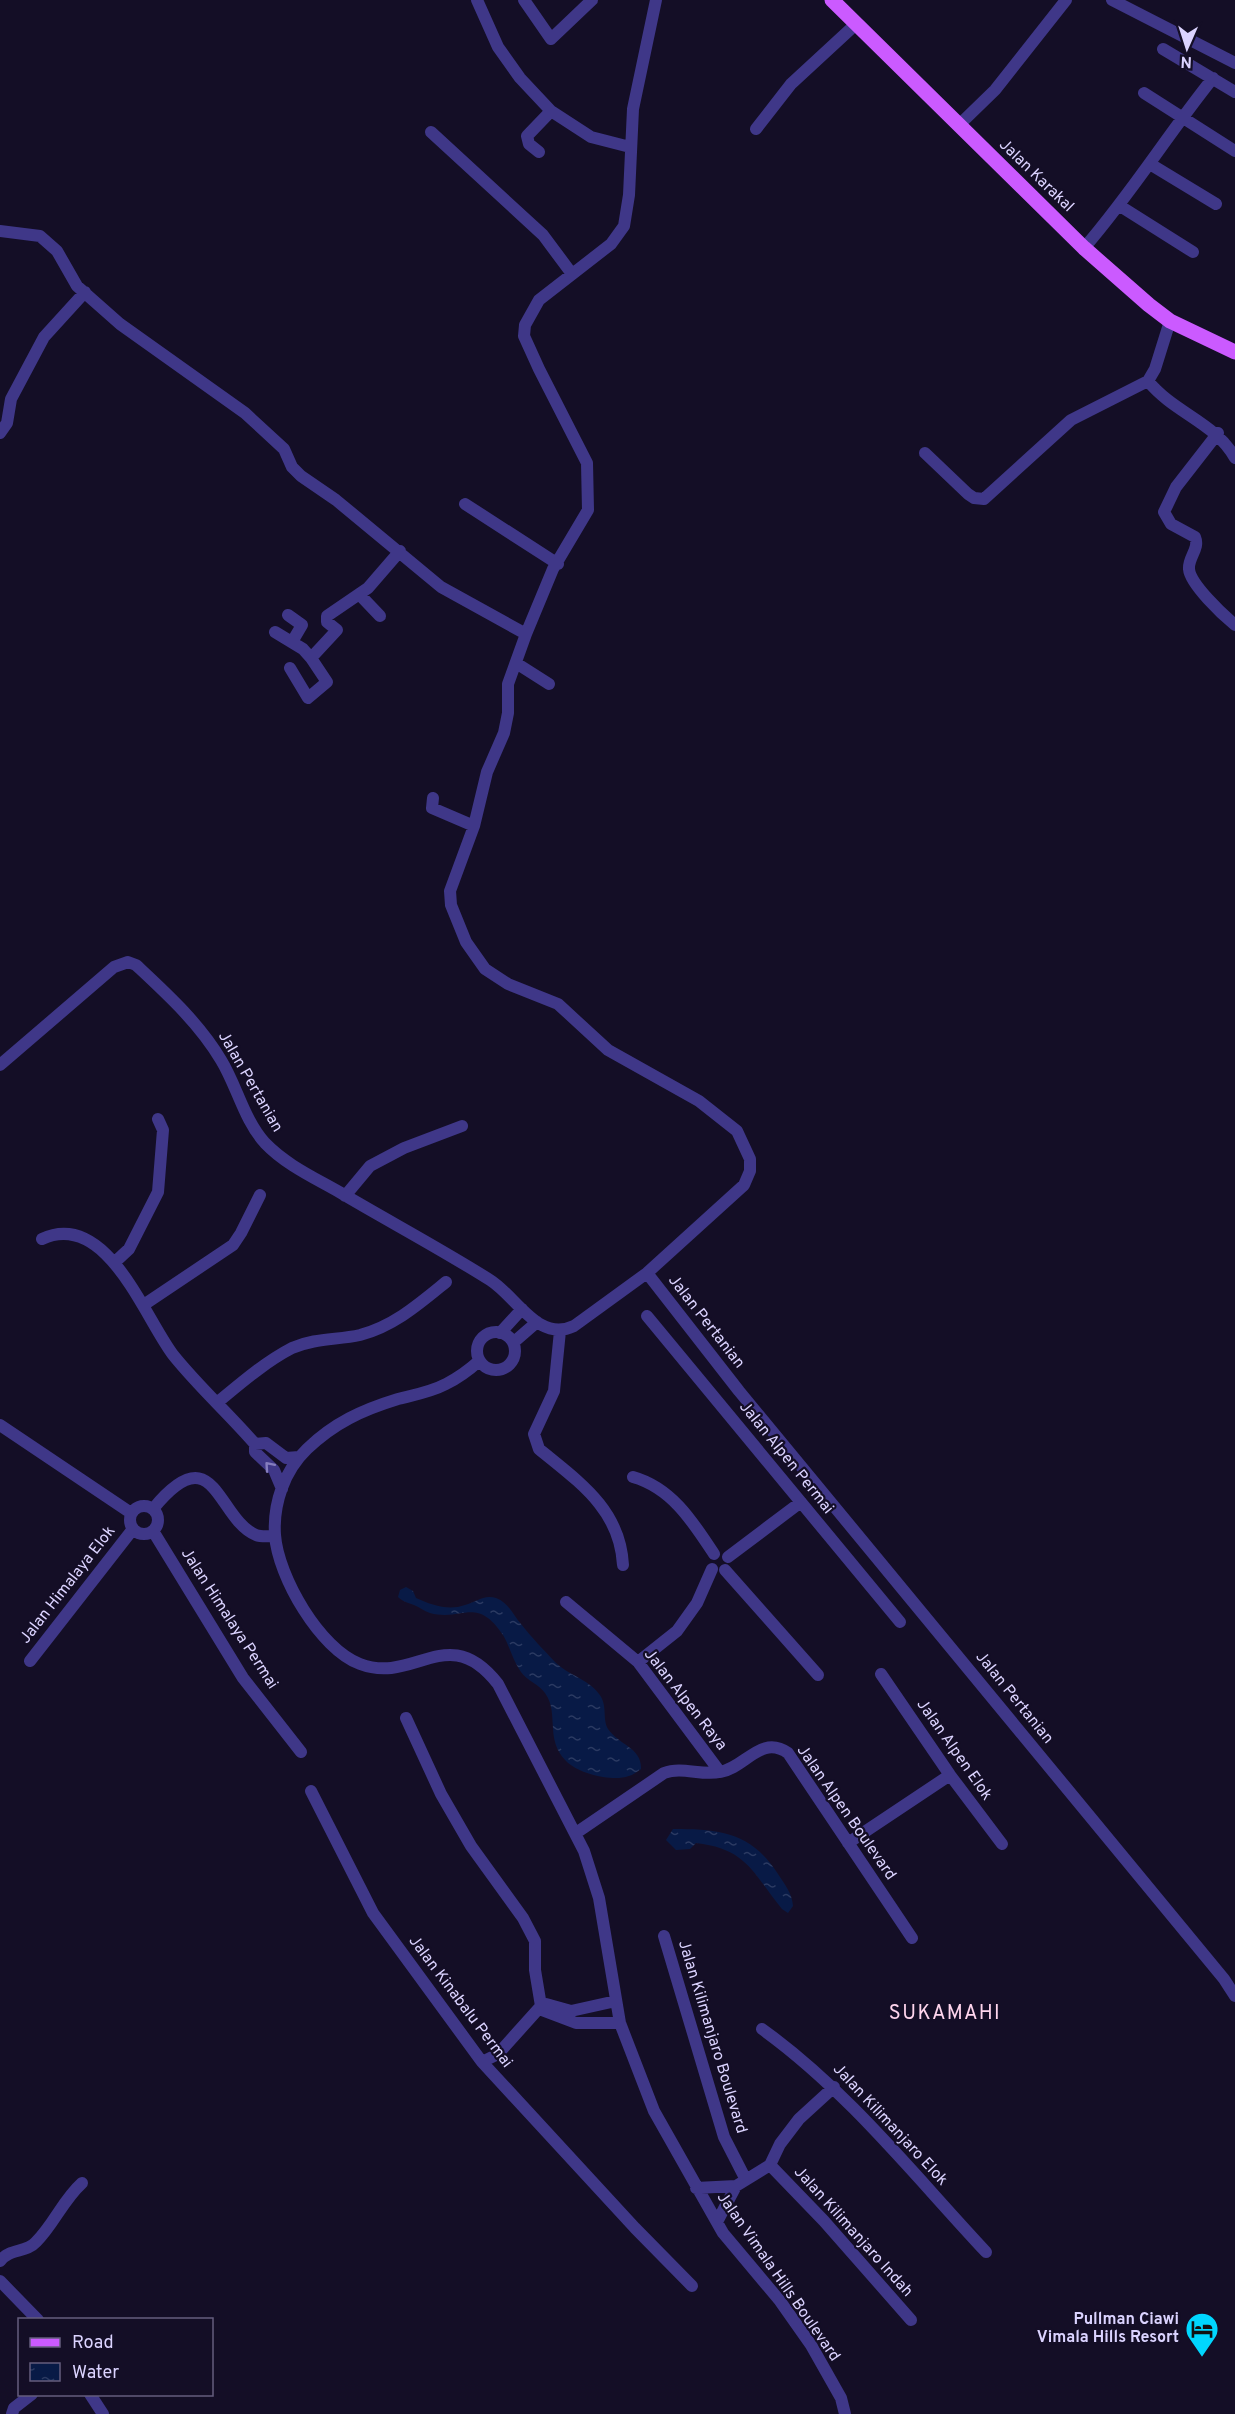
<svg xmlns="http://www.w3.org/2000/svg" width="1235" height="2414" font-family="Overpass,sans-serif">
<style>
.water{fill:url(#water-ripples)}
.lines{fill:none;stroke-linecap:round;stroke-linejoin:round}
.minor{stroke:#3f3788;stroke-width:12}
.major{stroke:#cb5aff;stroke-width:15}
.oneway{stroke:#857dbe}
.labels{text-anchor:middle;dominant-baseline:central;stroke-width:4.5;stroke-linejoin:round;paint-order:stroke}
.street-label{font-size:16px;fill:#dbd3ff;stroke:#140e26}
.poi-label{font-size:16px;font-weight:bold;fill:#dbd3ff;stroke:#140e26;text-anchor:end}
.quarter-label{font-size:20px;letter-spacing:1.5px;fill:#ffd5ed;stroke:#140e26}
</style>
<defs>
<pattern id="water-ripples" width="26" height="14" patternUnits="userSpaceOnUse" patternTransform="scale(1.5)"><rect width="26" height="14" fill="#081a46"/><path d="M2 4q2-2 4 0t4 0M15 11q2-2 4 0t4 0" fill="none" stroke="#2b3a62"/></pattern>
</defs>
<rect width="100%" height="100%" fill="#140e26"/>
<path class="water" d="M406,1587L413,1591L416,1598C431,1605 449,1611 465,1605C476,1602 484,1594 496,1598C509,1603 513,1615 521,1624C531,1637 544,1650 555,1662C568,1675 588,1679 599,1694C608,1705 602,1719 608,1729C619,1745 642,1748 641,1769C629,1779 618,1779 603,1777C575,1772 554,1760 553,1728C552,1716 553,1704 545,1693C539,1684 527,1681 521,1672C513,1661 510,1647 503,1635C476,1595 463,1622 430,1613C424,1611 419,1607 414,1605C406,1602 404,1602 398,1597L400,1590Z
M673,1829C720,1829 751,1832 778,1874C785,1885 792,1893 793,1906L788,1913L782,1909C752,1872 747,1849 696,1843L690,1849L676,1850L666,1840Z"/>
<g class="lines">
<path class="minor" d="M477,0L498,47L520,78L551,111L591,137L630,147
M524,0L551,39L592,0
M1112,0L1235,63
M1163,49L1235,92
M1144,93L1235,151
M959,125L995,90L1066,0
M756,129L791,84L856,24
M431,132L543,235L572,274
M539,152L529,144L527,136L551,111
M1150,164L1216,204
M1120,206L1193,252
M0,231L40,236L57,251L77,286L120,324L245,413L284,449L292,467L301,476L336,500L441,587L526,634
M1084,248C1131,194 1168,134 1213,78
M1170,321L1155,369L1148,381C1174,413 1216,423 1235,458
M0,433L7,423L11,399L44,337L85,292
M1218,433L1176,487L1164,512L1171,524L1195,537C1200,549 1188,557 1189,569C1190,584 1223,615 1235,625
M925,453L968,494L974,498L984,499L1071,420L1148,381
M465,504L558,564
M359,594L380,616
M288,615L302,625L292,642
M275,632L303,649L311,658
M516,663L549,684
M290,668L308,698L327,682L311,658L337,630L327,622V616L368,588L400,551
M433,798L432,808L474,826
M0,1065L114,967L128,962L136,965C167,994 199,1023 221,1060C237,1086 244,1120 265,1143C286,1165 315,1178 341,1193C390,1222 441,1249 490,1280C517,1297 538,1343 574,1326L647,1273L744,1185L750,1171V1159L737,1131L699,1101L608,1050L558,1004L508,984L485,969L466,942L451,905L450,891L474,826L487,772L504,733L508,713V684L526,634L553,569L588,510L587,463L539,369L524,336L525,325L539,300L611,244L624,226L629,195L633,109L656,0
M345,1196L370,1166L404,1148L462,1126
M42,1239C107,1209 145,1319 174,1356C199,1387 229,1414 255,1444V1452L274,1470L282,1489
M115,1262L129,1249L158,1192L163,1130L158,1119
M647,1273L739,1391L1224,1979L1235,1996
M145,1304L233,1245L241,1233L260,1195
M647,1316L900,1622
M560,1331L554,1391L534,1434L539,1449C579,1482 620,1509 623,1565
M477 1351a19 19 0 1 1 38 0a19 19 0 1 1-38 0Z
M500,1333L522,1309
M514,1342L537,1322
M479,1361C469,1370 458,1378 446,1384C431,1392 414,1395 398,1399C362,1410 334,1423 307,1449C284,1471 273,1504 275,1535C278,1577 320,1649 360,1664C415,1685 448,1620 498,1684L584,1851L599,1898L620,2023L654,2111L723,2233L780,2301L811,2345L841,2398L845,2414
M218,1402C241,1383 265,1362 292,1348C315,1338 337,1340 360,1335C394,1326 419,1304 446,1282
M0,1425L131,1513
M255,1444L266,1443L286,1458L299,1457
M633,1477C672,1488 693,1522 714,1554
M130 1520a14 14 0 1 1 28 0a14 14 0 1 1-28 0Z
M153,1509C215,1433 217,1519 256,1535C261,1537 269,1536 275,1536
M153,1531L243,1678L301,1752
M728,1557L801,1502
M725,1570L818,1675
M566,1602L638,1662L720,1772
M30,1661L133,1529
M638,1662L677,1631L697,1603L712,1569
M881,1674L950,1775L1002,1844
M406,1718L441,1794L471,1846L523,1918L535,1941V1970L541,2006L498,2054L482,2062
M311,1791L373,1913L482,2062L635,2228L692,2286
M576,1833L664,1773C682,1766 701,1776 720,1772C745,1768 761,1734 788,1753L912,1938
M848,1843L950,1775
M664,1936L724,2137L745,2178
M546,2004L571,2011L616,2001
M539,2009L576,2023H620
M762,2029C848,2091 914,2175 986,2252
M770,2165L824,2221L911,2320
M696,2188L736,2186
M717,2222L736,2186L770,2165L780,2144L799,2119L834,2087
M0,2261C10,2248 26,2253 36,2242C54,2224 63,2200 82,2183
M0,2281L38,2320
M90,2394L103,2414
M12,2414L14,2408L32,2394"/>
<path class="major" d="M832,0L1084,248L1149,305L1170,321L1235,352"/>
</g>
<defs><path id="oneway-chevron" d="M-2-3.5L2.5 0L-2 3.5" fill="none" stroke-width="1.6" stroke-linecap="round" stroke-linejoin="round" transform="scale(1.5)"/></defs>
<use class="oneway" href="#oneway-chevron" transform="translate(269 1466) rotate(-131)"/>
<defs>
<g id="hotel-pin" transform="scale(1.725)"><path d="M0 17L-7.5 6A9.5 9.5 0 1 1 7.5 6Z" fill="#00d6fe" stroke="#140e26"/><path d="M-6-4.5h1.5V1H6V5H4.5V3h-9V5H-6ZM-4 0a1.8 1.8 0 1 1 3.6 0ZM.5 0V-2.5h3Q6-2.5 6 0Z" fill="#111"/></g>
</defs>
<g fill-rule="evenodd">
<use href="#hotel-pin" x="1202" y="2329"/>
</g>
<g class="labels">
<g class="street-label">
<text transform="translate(1036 176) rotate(44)">Jalan Karakal</text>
<text transform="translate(250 1082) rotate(60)">Jalan Pertanian</text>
<text transform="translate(706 1322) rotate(52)">Jalan Pertanian</text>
<text transform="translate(786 1458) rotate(51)">Jalan Alpen Permai</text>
<text transform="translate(68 1585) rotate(-52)">Jalan Himalaya Elok</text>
<text transform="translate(229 1619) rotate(57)">Jalan Himalaya Permai</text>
<text transform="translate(1014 1698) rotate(51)">Jalan Pertanian</text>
<text transform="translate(685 1700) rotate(52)">Jalan Alpen Raya</text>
<text transform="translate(954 1750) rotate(55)">Jalan Alpen Elok</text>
<text transform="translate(846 1813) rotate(55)">Jalan Alpen Boulevard</text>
<text transform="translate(460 2002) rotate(53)">Jalan Kinabalu Permai</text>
<text transform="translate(712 2037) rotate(73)">Jalan Kilimanjaro Boulevard</text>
<text transform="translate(890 2125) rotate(47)">Jalan Kilimanjaro Elok</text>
<text transform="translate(853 2232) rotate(48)">Jalan Kilimanjaro Indah</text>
<text transform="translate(778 2277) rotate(55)">Jalan Vimala Hills Boulevard</text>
</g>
<g class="poi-label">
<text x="1179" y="2320">Pullman Ciawi<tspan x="1179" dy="18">Vimala Hills Resort</tspan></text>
</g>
<g class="quarter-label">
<text x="945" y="2014">SUKAMAHI</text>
</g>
</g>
<rect x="18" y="2318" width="195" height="78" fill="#140e26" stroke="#645d7d" stroke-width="1.5"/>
<rect x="30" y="2338" width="30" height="9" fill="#cb5aff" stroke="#645d7d" stroke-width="1.5"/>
<text x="72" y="2348" font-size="18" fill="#dbd3ff">Road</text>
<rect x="30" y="2363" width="30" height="18" fill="url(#water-ripples)" stroke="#645d7d" stroke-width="1.5"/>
<text x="72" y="2378" font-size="18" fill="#dbd3ff">Water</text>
<g transform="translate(1187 48) rotate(183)" stroke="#140e26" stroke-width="4.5" paint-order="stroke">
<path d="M0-4.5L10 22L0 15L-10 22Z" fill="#dbd3ff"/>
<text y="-9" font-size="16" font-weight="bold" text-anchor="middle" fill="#dbd3ff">N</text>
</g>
</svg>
